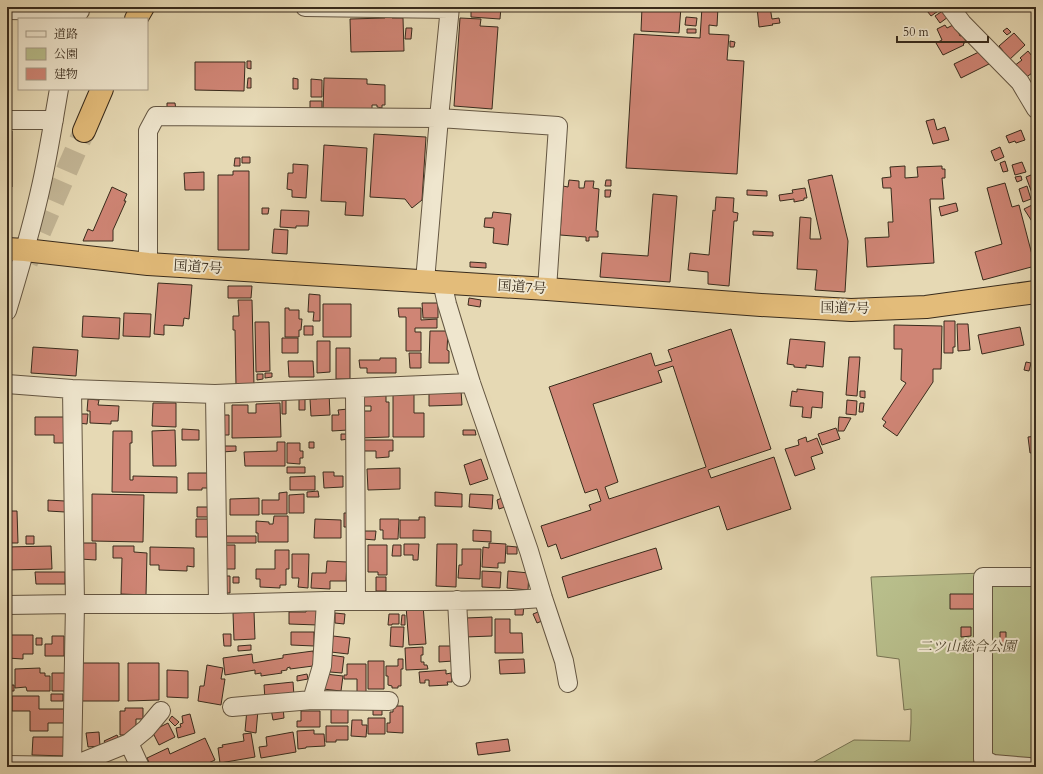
<svg xmlns="http://www.w3.org/2000/svg" width="1043" height="774" font-family="Cardo,'Noto Serif JP',serif">
<style>
.green{fill:#b8be8b;stroke:#787454}
.building{fill:#cf8575;stroke:#382b1c;fill-rule:evenodd}
.lines{fill:none;stroke-linecap:round;stroke-linejoin:round}
.highway-tunnel{stroke:#c3b696;stroke-width:22;stroke-dasharray:22 11;stroke-linecap:butt}
.minor-casing{stroke:#645642;stroke-width:20}
.highway-casing{stroke:#382b1c;stroke-width:24}
.minor{stroke:#efe6ce;stroke-width:18}
.highway{stroke:#e3bc7a;stroke-width:22}
.labels{text-anchor:middle;dominant-baseline:central;stroke-width:4;stroke-linejoin:round;paint-order:stroke}
.street-label{font-size:14px;fill:#382b1c;stroke:#efe6ce}
.park-label{font-size:14px;font-style:italic;fill:#524832;stroke:#efe6ce}
</style>
<rect width="100%" height="100%" fill="#e6d9b4"/>
<filter id="stains"><feTurbulence type="fractalNoise" baseFrequency=".005" numOctaves="4"/><feColorMatrix values="0 0 0 0 .2 0 0 0 0 .09 0 0 0 0 .02 0 0 0 .5 -.17"/></filter>
<radialGradient id="worn" r=".72"><stop offset=".6" stop-color="#630" stop-opacity="0"/><stop offset="1" stop-color="#630" stop-opacity=".3"/></radialGradient>
<path class="green" d="M1011,572H1036V767H805L854,740L910,741L911,723V709L904,710L899,659L877,656L871,577Z"/>
<path class="building" d="M471,7H501L500,19L471,17Z
M642,7H681L679,33L641,31Z
M702,7H718L717,26L709,25V34L729,35L727,60L744,61L737,174L626,168L634,34L700,38Z
M757,7H770L772,19L779,18L780,23L772,24L773,25L759,27Z
M924,7H944L931,16Z
M944,10L948,17L940,23L935,16Z
M392,15V18H403L404,51L351,52L350,19L385,18V16Z
M686,17L697,18L696,26L685,25Z
M460,18L481,19L480,26L498,27L492,109L454,106Z
M955,24L960,36L963,35L966,42L963,44L964,45L943,55L936,43L942,40L937,29L945,25L947,28Z
M406,28H412L411,39H405Z
M1007,28L1011,32L1007,35L1003,31Z
M687,29H696V33H687Z
M1014,33L1025,45L1008,61L1000,53L1003,51L999,46Z
M7,41H10L9,83L7,82Z
M730,41L735,42L734,47H730Z
M983,50L989,64L961,78L954,64Z
M1028,51L1036,61V70L1024,79L1014,66L1022,60L1020,58Z
M247,61H251V69L247,68Z
M195,62H245L244,91L195,90Z
M248,78H251V88H247Z
M293,78L298,79V89H293Z
M324,78L367,79V84L385,85V105H382V108L377,107V105H372V111L323,110Z
M311,79L322,80V97H311Z
M7,86H9L8,115H7Z
M310,101H322V108H310Z
M167,103H175L176,110H167Z
M934,119L937,130L945,127L949,140L933,144L926,121Z
M1021,130L1025,140L1016,143L1015,141L1009,143L1006,136Z
M7,131H12V187L7,188Z
M374,134L426,137L422,200L412,208L405,199L370,197Z
M324,145L367,148L363,216L345,215L346,202L321,201Z
M1000,147L1004,157L995,161L991,151Z
M242,157H250V163H242Z
M235,158H240V166H234Z
M1005,161L1008,171L1003,172L1000,163Z
M1022,162L1026,172L1015,175L1012,165Z
M293,164L308,165L306,198L292,197V190L287,189L288,173H293Z
M905,166V178L918,177L917,167L942,166V169H945V178H942L944,199H930L934,263L867,267L865,238L889,237L888,222H893L891,188H883L882,178L891,177L890,167Z
M233,171H249V250H218V175H233Z
M204,172V190H185L184,173Z
M1036,173V192L1032,193L1026,177Z
M832,175L848,241L845,292L815,290L817,270L797,269L800,217L811,218L810,239H821L808,180Z
M1021,176L1022,180L1017,182L1015,177Z
M569,180L579,181V188H584L585,181H594L593,188L599,189L596,231H598V237H589V241H586V237L560,235L563,186L568,187Z
M606,180H611V186H605Z
M1005,183L1012,207L1019,205L1035,266L983,280L975,252L1002,244L987,188Z
M1027,186L1031,199L1023,202L1019,189Z
M112,187L127,194L124,201H126L113,230V241H83L88,229L93,231Z
M805,188L807,198H804V200L794,202V199L780,201L779,195L793,193L792,190Z
M605,190H611L610,197H605Z
M747,190L767,191V196L747,195Z
M653,194L677,196L670,282L600,277L602,253L648,256Z
M716,197L734,198L733,212L738,213L737,221H734L729,286L708,284V272L688,270L690,253L709,255L713,210L715,211Z
M956,203L958,211L941,216L939,207Z
M1036,203V221L1033,223L1024,209Z
M262,208H269L268,214H262Z
M281,210L309,211L308,226H296V228L280,227Z
M493,212L511,214L508,245L493,243L494,228L484,227L485,218H492Z
M274,229L288,230L287,254L272,253Z
M753,231L773,232V236L753,235Z
M470,262L486,263V268L470,267Z
M158,283L192,285L189,319L184,318L183,326L164,325V335L154,334Z
M228,286H252L251,298H228Z
M309,294L320,295V321H313L314,312H308Z
M469,298L481,300L480,307L468,305Z
M238,300H252L254,386H236L235,330H233V316H239Z
M422,303H438V318H423Z
M323,304H351V337H323Z
M285,308H289V310H299V319H302L301,330H299V337H285Z
M398,308H421V320L437,319V328H415V332H421V351H406V317H399Z
M124,313L151,314L150,337L123,336Z
M83,316L120,318L119,339L82,337Z
M944,321H955V347H953V353H944Z
M255,322H269L270,371L256,372Z
M957,324H968L970,350L958,351Z
M894,325L942,326L941,369H933V382L897,436L883,426L886,422L882,419L906,383L901,380L902,349H894Z
M304,326H313V335H304Z
M1020,327L1024,345L982,354L978,335Z
M731,329L771,449L708,470L711,478L774,457L791,509L727,530L719,506L561,559L556,544L548,547L541,526L591,510L589,505L601,501L597,489L585,493L549,387L651,353L655,366L672,361L668,350ZM673,366L706,467L609,499L605,487L618,482L593,404L662,382L658,371Z
M430,331H448L447,350L449,351V363H429Z
M282,338H298V353H282Z
M790,339L825,342L823,367L806,365V368L794,367V365L787,364Z
M317,341H330V372L317,373Z
M33,347L78,350L76,376L31,373Z
M336,348H350V379H336Z
M409,353H421V368H410Z
M849,357H860L857,396L846,395Z
M380,358H396V373H367V368H360L359,360H380Z
M288,361H313L314,377H289Z
M1026,362L1031,363L1029,371L1024,370Z
M265,373H272V377L265,378Z
M257,374H263V379L257,380Z
M386,389V402H389V437L360,438L364,411H371V406H359V390Z
M797,389L823,392L822,408L812,407L811,418L802,417L803,407L790,406L792,391L797,392Z
M461,390L462,405L429,406V391Z
M860,391H865V398L860,397Z
M317,392H329L330,415L311,416L310,399H317Z
M393,392H414V413H424V437H393Z
M282,394H286V414H282Z
M88,399L99,400L98,405L119,406L118,421H111V424L90,423V411H87Z
M299,399H305V410H299Z
M847,400L857,401L856,415L846,414Z
M153,403H176V427L152,426Z
M280,403L281,437L232,438V405H248V413H256V404Z
M860,403H864L863,412H859Z
M348,409V430L332,431V415H339L338,410Z
M78,414H88L87,424L78,423Z
M218,415H229V435H218Z
M35,417H66V443H54V435H35Z
M839,417L851,418L844,431H838Z
M836,428L840,439L822,445L818,434Z
M182,429L199,430V440H182Z
M175,430L176,466H153L152,431Z
M463,430H475L476,435H463Z
M113,431H132V443H130V480H133V476L177,477V493L112,492Z
M341,434H349V439L341,440Z
M1036,436V452L1030,453L1028,437Z
M806,437L807,442L817,438L823,453L811,457L815,469L795,476L785,449L799,445L798,440Z
M363,440H393V451H389V457L376,458V451H363Z
M277,442H285V466H245L244,452L277,451Z
M309,442H314V448H309Z
M287,443H300V451H303V458H300V464L287,463Z
M222,446H236V451L222,452Z
M1036,457V467H1034L1032,458Z
M481,459L488,479L470,485L464,465Z
M287,467H305V473H287Z
M400,468V489L368,490L367,469Z
M323,472H334V476H343V487L324,488Z
M188,473H211V488H202V490H188Z
M315,476V490H290V477Z
M318,491L319,497H307V492Z
M287,492V514H262V500H279V493Z
M435,492L462,494V507L435,506Z
M92,494L144,495L143,542L92,541Z
M304,494V513H289V495Z
M470,494L493,495L492,509L469,507Z
M259,498V515H230V499Z
M502,498L505,507L499,509L497,500Z
M48,500L65,501V512L48,511Z
M197,507H210V517H197Z
M7,511H17L18,543H7Z
M344,513H351V527H344Z
M274,516H288V542H258V533H256V521L269,522V524H273Z
M419,517H425V538H400V520H419Z
M196,519H211V537H196Z
M315,519L341,520V538H314Z
M380,519H399L398,539H383V530H380Z
M473,530L491,531V542L473,541Z
M363,531H376L375,540L363,539Z
M26,536H34V544H26Z
M222,536H256V543H222Z
M81,543H96V560L80,559Z
M489,543L506,544L505,563H498V568L482,567L483,547L489,548Z
M404,544H419L418,560H413V555H404Z
M437,544H457L456,587L436,586Z
M223,545H235V569H222Z
M368,545H387V575H378V572H368Z
M393,545H401V556H392Z
M51,546L52,569L7,570V547Z
M113,546H134V552L147,553L146,595L121,594L122,558H113Z
M507,546L517,547V554H507Z
M150,547L194,548V567L187,566V571L159,570V565H150Z
M656,548L662,569L568,598L562,577Z
M462,549H481L480,579L458,578L459,565H462Z
M275,550H289V569H286V585H280V588L260,587V579H256V569H275Z
M292,554H309L308,588L298,587L299,578H292Z
M327,561L347,562L346,581H330V589L311,588L312,573H326Z
M482,571L501,572L500,588L482,587Z
M508,571L529,573L528,590L507,588Z
M35,572H65V584H36Z
M223,576H230V593H223Z
M233,577H239V583H233Z
M376,577H386V591H376Z
M950,594H979V609H950Z
M524,604L523,615H515V605Z
M423,605L426,644L409,645L406,606Z
M307,606L319,607L318,625L289,624V612H306Z
M7,611H11V621H7Z
M254,612L255,639L234,640L233,613Z
M538,612L542,621L537,623L533,614Z
M335,613L345,614L344,624L335,623Z
M389,614H399V624H392V625H388Z
M402,615H405V625H401Z
M492,617V636L465,637V618Z
M495,619H510V633H522L523,653H495Z
M391,627H404L403,647L390,646Z
M961,627H971V636L961,637Z
M291,632H314V646L291,645Z
M1000,632H1006V648H1000Z
M223,634H231V646H224Z
M7,635H33V654H23V659L7,658Z
M52,636H64V656H45V644H52Z
M333,636L350,638L348,654L331,652Z
M36,638H42V645H36Z
M251,645V650L238,651V646Z
M439,646H452L453,661L439,662Z
M423,647V655H421V662H424V665H427L428,669L406,670L405,648Z
M313,651L315,664L313,666L290,669V667L287,668V670L281,671L282,673L261,676V673L255,674V670L225,675L223,658L252,654L253,663L283,658V655Z
M330,655L344,657L342,673L330,672L331,664H329Z
M398,659H403V669H401V686H398V688H392V686L388,685V676H386V666H398Z
M524,659L525,673L500,674L499,660Z
M368,661H384V689H368Z
M80,663H119V701H80Z
M128,663H159V700L128,701Z
M347,664H366V693H357V679H344V675H347Z
M207,665L223,668L221,679H225L221,705L198,701L200,686H204Z
M40,668V673H45V676H50V691H27L26,687L15,688V669Z
M167,670L188,671V698L167,697Z
M446,670V674L451,673L452,682H447L448,685L429,686V680H425V683H420L419,672Z
M52,673H66V691H52Z
M307,674L308,679L297,681V676Z
M325,674L343,676L341,691L323,689Z
M293,682L294,696L265,699L264,685Z
M9,685H14V691H10Z
M51,694H63V701H51Z
M12,696H39V709H67V723H48V731H30V711H12Z
M373,704H382V715H373Z
M393,706H403V733L387,732V723H390V712H393Z
M283,707L284,718L273,720L271,709Z
M125,708H143V719H136V731L130,735H120V711H125Z
M331,708H348V723H331Z
M247,709L258,710L256,733L245,731Z
M301,711H320V727H297V721H301Z
M190,714L195,733L178,738L176,728L181,727L180,724L183,723L182,716Z
M172,716L179,722L175,726L169,720Z
M368,718H385V734H368Z
M352,720H362V725H367L366,737L351,736Z
M168,723L175,737L159,745L152,731Z
M326,726H348V740H336V742H326Z
M314,730V734H324L325,746L306,747V748L298,749L297,731Z
M99,732L100,746L88,747L86,733Z
M293,732L296,752L261,758L259,747L267,746L266,737Z
M251,733L255,757L220,763L218,748L223,747L222,745L244,741L243,734Z
M117,735L119,739L107,745L104,741Z
M33,737H67L66,756L32,755Z
M205,738L215,760L200,767H151L147,758L168,748L170,754Z
M508,739L510,751L478,755L476,743Z"/>
<g class="lines">
<path class="highway-tunnel" d="M27,262L84,131"/>
<g class="minor-casing">
<path id="minor" d="M305,7L449,9
M950,7L962,23L1020,82L1036,109
M7,10L80,11
M7,120H54
M148,264V131L156,116L439,118L558,126L547,289
M425,281L439,118L450,7
M442,282L447,304L471,383L529,551L543,598L564,661L568,683
M7,311C19,271 31,231 40,191C48,157 53,123 59,89
M7,384L72,389L215,394L471,383
M355,388L356,601
M215,394L218,604
M457,600L461,677
M7,605L75,604H218L326,601H425L512,600L543,598
M312,700L322,666L326,601
M232,707L312,700L389,701
M129,743L140,767
M7,765L72,766L129,743L146,729L161,711
M72,767L75,604L72,389
M1029,767L993,764L983,759V577H1036"/>
</g>
<g class="highway-casing">
<path id="highway" d="M136,19L143,7
M84,131L102,89
M7,249L25,250L148,264L547,289L761,305L851,310L926,307L1036,292"/>
</g>
<use href="#minor" class="minor"/>
<use href="#highway" class="highway"/>
</g>
<g class="labels">
<g class="street-label">
<text transform="translate(198 267) rotate(4)">国道7号</text>
<text transform="translate(522 287) rotate(4)">国道7号</text>
<text transform="translate(845 308) rotate(1)">国道7号</text>
</g>
<g class="park-label">
<text x="967" y="646">二ツ山総合公園</text>
</g>
</g>
<rect width="1043" height="774" fill="none" stroke="#e6d9b4" stroke-width="24"/>
<rect x="8" y="8" width="1027" height="758" fill="none" stroke="#382b1c" stroke-width="2"/>
<rect x="12" y="12" width="1019" height="750" fill="none" stroke="#382b1c"/>
<rect x="18" y="18" width="130" height="72" fill="#efe6ce" stroke="#a69b87"/>
<rect x="26" y="31" width="20" height="6" fill="#efe6ce" stroke="#a69b87"/>
<text x="54" y="38" font-size="12" fill="#382b1c">道路</text>
<rect x="26" y="48" width="20" height="12" fill="#b8be8b" stroke="#a69b87"/>
<text x="54" y="58" font-size="12" fill="#382b1c">公園</text>
<rect x="26" y="68" width="20" height="12" fill="#cf8575" stroke="#a69b87"/>
<text x="54" y="78" font-size="12" fill="#382b1c">建物</text>
<path d="M897 36v6h91v-6" fill="none" stroke="#382b1c" stroke-width="2"/>
<text x="903" y="36" font-size="12" fill="#382b1c" stroke="#efe6ce" stroke-width="3" paint-order="stroke">50 m</text>
<rect width="100%" height="100%" filter="url(#stains)"/>
<rect width="100%" height="100%" fill="url(#worn)"/>
</svg>
